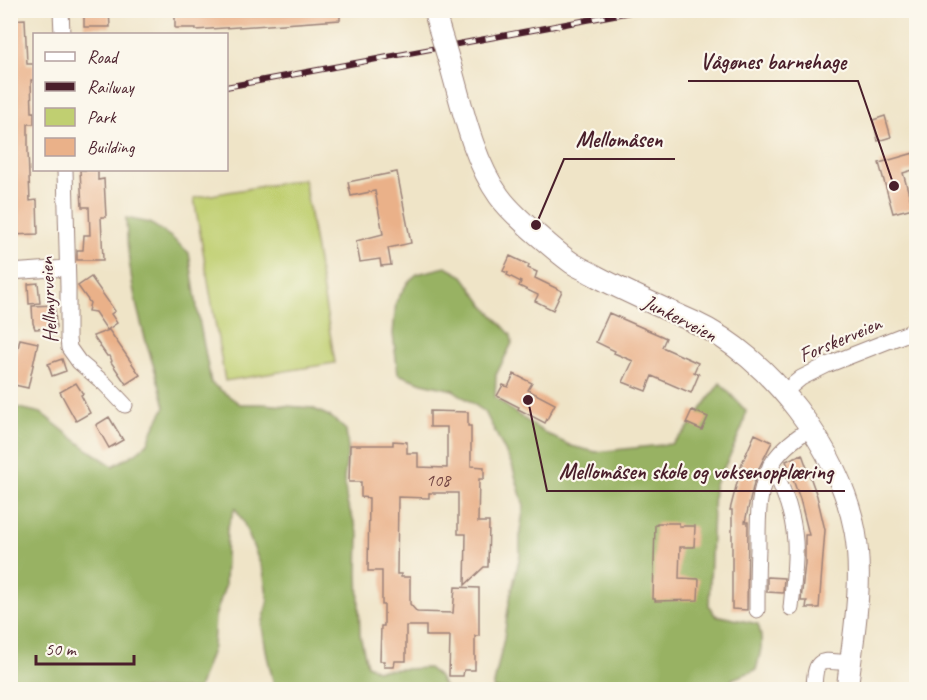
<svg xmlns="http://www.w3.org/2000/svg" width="927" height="700" font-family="Caveat,sans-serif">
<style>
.green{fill:#c0cf71;stroke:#85774e;stroke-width:1.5}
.forest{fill:#98b263;stroke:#716847;stroke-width:1.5}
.building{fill:#eab189}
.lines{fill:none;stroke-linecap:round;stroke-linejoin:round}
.street-casing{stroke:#9c8279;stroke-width:17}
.secondary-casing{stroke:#9c8279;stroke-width:23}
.street{stroke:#fff;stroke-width:15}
.secondary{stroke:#fff;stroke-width:21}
.rail-casing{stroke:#4a1f2b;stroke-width:6}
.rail{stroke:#fbf7ec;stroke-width:4;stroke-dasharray:11;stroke-linecap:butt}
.secondary-bridge-casing{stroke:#9c8279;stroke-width:23;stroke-linecap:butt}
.secondary-bridge{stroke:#fff;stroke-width:21}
.labels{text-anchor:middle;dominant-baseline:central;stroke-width:4.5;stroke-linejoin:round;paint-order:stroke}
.number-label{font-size:18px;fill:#724442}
.street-label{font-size:21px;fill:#4a1f2b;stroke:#fbf7ec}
.leader{fill:none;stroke:#4a1f2b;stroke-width:2}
.callout-dot{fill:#4a1f2b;stroke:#fbf7ec;stroke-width:2}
.callout-label{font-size:22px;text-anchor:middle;font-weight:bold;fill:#4a1f2b;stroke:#fbf7ec;stroke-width:4.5;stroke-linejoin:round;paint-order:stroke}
</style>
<rect width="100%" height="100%" fill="#fbf7ec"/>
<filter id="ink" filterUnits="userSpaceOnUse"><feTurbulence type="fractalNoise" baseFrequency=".0167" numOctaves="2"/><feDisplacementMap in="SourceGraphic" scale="12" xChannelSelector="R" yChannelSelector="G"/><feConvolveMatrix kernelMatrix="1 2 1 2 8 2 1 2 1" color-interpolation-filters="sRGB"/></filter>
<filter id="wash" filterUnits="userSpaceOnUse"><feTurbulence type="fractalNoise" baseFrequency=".008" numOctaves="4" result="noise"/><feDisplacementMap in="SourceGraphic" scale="24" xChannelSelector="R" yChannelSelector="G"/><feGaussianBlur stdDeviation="1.35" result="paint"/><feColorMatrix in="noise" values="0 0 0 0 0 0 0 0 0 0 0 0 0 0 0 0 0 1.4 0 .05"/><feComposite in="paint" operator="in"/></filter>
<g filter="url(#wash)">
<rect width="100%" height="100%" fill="#efe4c7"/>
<path class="green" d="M304,179L335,363L225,381L194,198Z"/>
<path class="forest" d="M126,218L150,223L171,237L189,253L198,314L211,383L240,404H262L312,408L331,417L346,430L348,449L344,479L347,503L359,535L358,573L360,635L367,665L377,670L428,668L438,676L446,689H275L267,656L262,626L268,600L263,571L243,521L235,508L227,529L225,586L215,617L213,647L198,689H11L10,416L15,407L41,413L87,449L113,466L136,453L148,443L153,429L165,407C159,380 149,354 142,327C132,291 127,255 126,218Z
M446,267L463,276L483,304L511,335L512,343L496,375L495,397L514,412L545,433L571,446L596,452L671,444L685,432L720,383L746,411L743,425L728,460L714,486L709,606L715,615L758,624C764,643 761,651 756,670L732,679L730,689H493L504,638L509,603L520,555V531L524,506L512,465L485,412L453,390L422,383L398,374L393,334L396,302L408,282L417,274Z"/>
<g id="blocks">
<path class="building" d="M84,10H109L110,27H84Z
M195,10H340V20L196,30V28H175V15L195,14Z
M25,19L27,64H34V80H31L32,112H34V124H28V151L30,201L37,200L38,234L10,235V180H13L12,146H10V68H12L10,20Z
M885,116L891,137L878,141L873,120Z
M914,153L916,160V169L903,173L913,208L893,213L879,163Z
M80,170H98V180L104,179L106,217H101L103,260H77V250H83L84,235H90L89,207H82Z
M397,172L411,243L388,248L391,265L381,266L380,259L360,262L356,241L383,234L375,191L351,196L348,182Z
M510,256L529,265L528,268L537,272L535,278L562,291L553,310L535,301L538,295L519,286L521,282L507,275L508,273L503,271Z
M91,277L115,311L111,314L117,323L107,330L95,312L88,311L90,303L78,286Z
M38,283L40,303L29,304L28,284Z
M55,305L56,328L35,329L33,323L32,306Z
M609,313L666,338L662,347L698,363L694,372L699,374L691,393L652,376L646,391L623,382L633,361L614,353L615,351L596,342Z
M109,330L140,375L126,384L111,362L112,361L110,356H107L93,336Z
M20,339L38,343L28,388L10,384Z
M62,359L66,371L52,376L48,364Z
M514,374L532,383L528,390L555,404L545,423L518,409L519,407L497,396L503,385L508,387Z
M76,383L83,394L81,395L90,413L76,421L60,392Z
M692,410L708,417L702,430L686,423Z
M430,411L468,412V426H471V466L484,467V479H479L478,522H489L488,567H484L465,585L466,534H458V493H429V498L398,497L397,574H401V577H410V604L417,612L453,613L455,587L479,588V636H475V670H464L463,676H449L450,636H426V626H406V661H395L394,667H384V661H380L381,626H384V605H382V571H368L369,498L361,497V482H349L350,445H393V441L407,442V453H418V467L447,468V427H430Z
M109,417L123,440L109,448L96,425Z
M755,434L772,442L756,474L745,522H748L747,610L732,609V510H730L742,463Z
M802,454L817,496L825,530L819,608H806L807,601H801L805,563V535H809L800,499L786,461Z
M657,523H679V526H695L694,547H680L679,578L699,579L698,600L655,601V599H653L655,525H657Z
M767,577L784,578L783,593L767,592Z"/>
</g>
</g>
<g filter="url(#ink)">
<use href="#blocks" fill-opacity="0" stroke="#9c8279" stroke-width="1.5"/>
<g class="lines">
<g class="street-casing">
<path id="street" d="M61,10L62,34
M65,170L68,287V339L69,348L79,362L105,384L125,405
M10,272L67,268
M784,392L801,378L827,365L916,330
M770,466C776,474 780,482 783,491C801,534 795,563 791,608
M757,610C757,590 757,570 758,549C758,522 757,492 770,467C779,450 795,438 811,428
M814,690C815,655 820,661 850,663"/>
</g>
<g class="secondary-casing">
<path id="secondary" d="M434,10L439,28
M450,64C462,106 473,160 499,196C508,209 521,220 533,231C546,242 559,254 572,263C580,268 588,271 596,276C628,293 661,307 694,322C770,357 840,450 855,531C864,583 853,638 847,690"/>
</g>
<use href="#street" class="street"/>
<use href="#secondary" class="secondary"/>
<g class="rail-casing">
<path id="rail" d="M226,87L641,10"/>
</g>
<use href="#rail" class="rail"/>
<g class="secondary-bridge-casing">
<path id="secondary-bridge" d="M439,28L450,64"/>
</g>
<use href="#secondary-bridge" class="secondary-bridge"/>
</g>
</g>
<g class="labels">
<g class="number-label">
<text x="438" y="480">108</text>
</g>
<g class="street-label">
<text transform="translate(48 300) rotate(-93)">Hellmyrveien</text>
<text transform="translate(680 318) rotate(27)">Junkerveien</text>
<text transform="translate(840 339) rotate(-23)">Forskerveien</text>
</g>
</g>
<path class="leader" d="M894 186L858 81H688M536 225L564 159H675M528 400L547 491H845"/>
<g class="callout-dot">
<circle cx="894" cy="186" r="6"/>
<circle cx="536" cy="225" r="6"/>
<circle cx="528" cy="400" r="6"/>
</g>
<g class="callout-label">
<text x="773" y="69">Vågønes barnehage</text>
<text x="619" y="147">Mellomåsen</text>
<text x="696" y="479">Mellomåsen skole og voksenopplæring</text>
</g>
<rect width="927" height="700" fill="none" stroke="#fbf7ec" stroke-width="36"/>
<rect x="33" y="33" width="195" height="138" fill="#fbf7ec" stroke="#b4a19f" stroke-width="1.5"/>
<rect x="45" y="52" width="30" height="9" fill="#ffffff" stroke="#b4a19f" stroke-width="1.5"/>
<text x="87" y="63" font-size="18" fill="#4a1f2b">Road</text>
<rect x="45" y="82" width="30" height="9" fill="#4a1f2b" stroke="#b4a19f" stroke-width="1.5"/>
<text x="87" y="93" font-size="18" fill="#4a1f2b">Railway</text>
<rect x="45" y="108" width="30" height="18" fill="#c0cf71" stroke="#b4a19f" stroke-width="1.5"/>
<text x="87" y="123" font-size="18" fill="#4a1f2b">Park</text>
<rect x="45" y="138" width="30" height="18" fill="#eab189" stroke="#b4a19f" stroke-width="1.5"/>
<text x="87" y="153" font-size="18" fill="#4a1f2b">Building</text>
<path d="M36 655v9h98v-9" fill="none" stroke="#4a1f2b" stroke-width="3"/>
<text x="45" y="655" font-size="18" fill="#4a1f2b" stroke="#fbf7ec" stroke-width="4.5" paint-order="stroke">50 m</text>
</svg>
